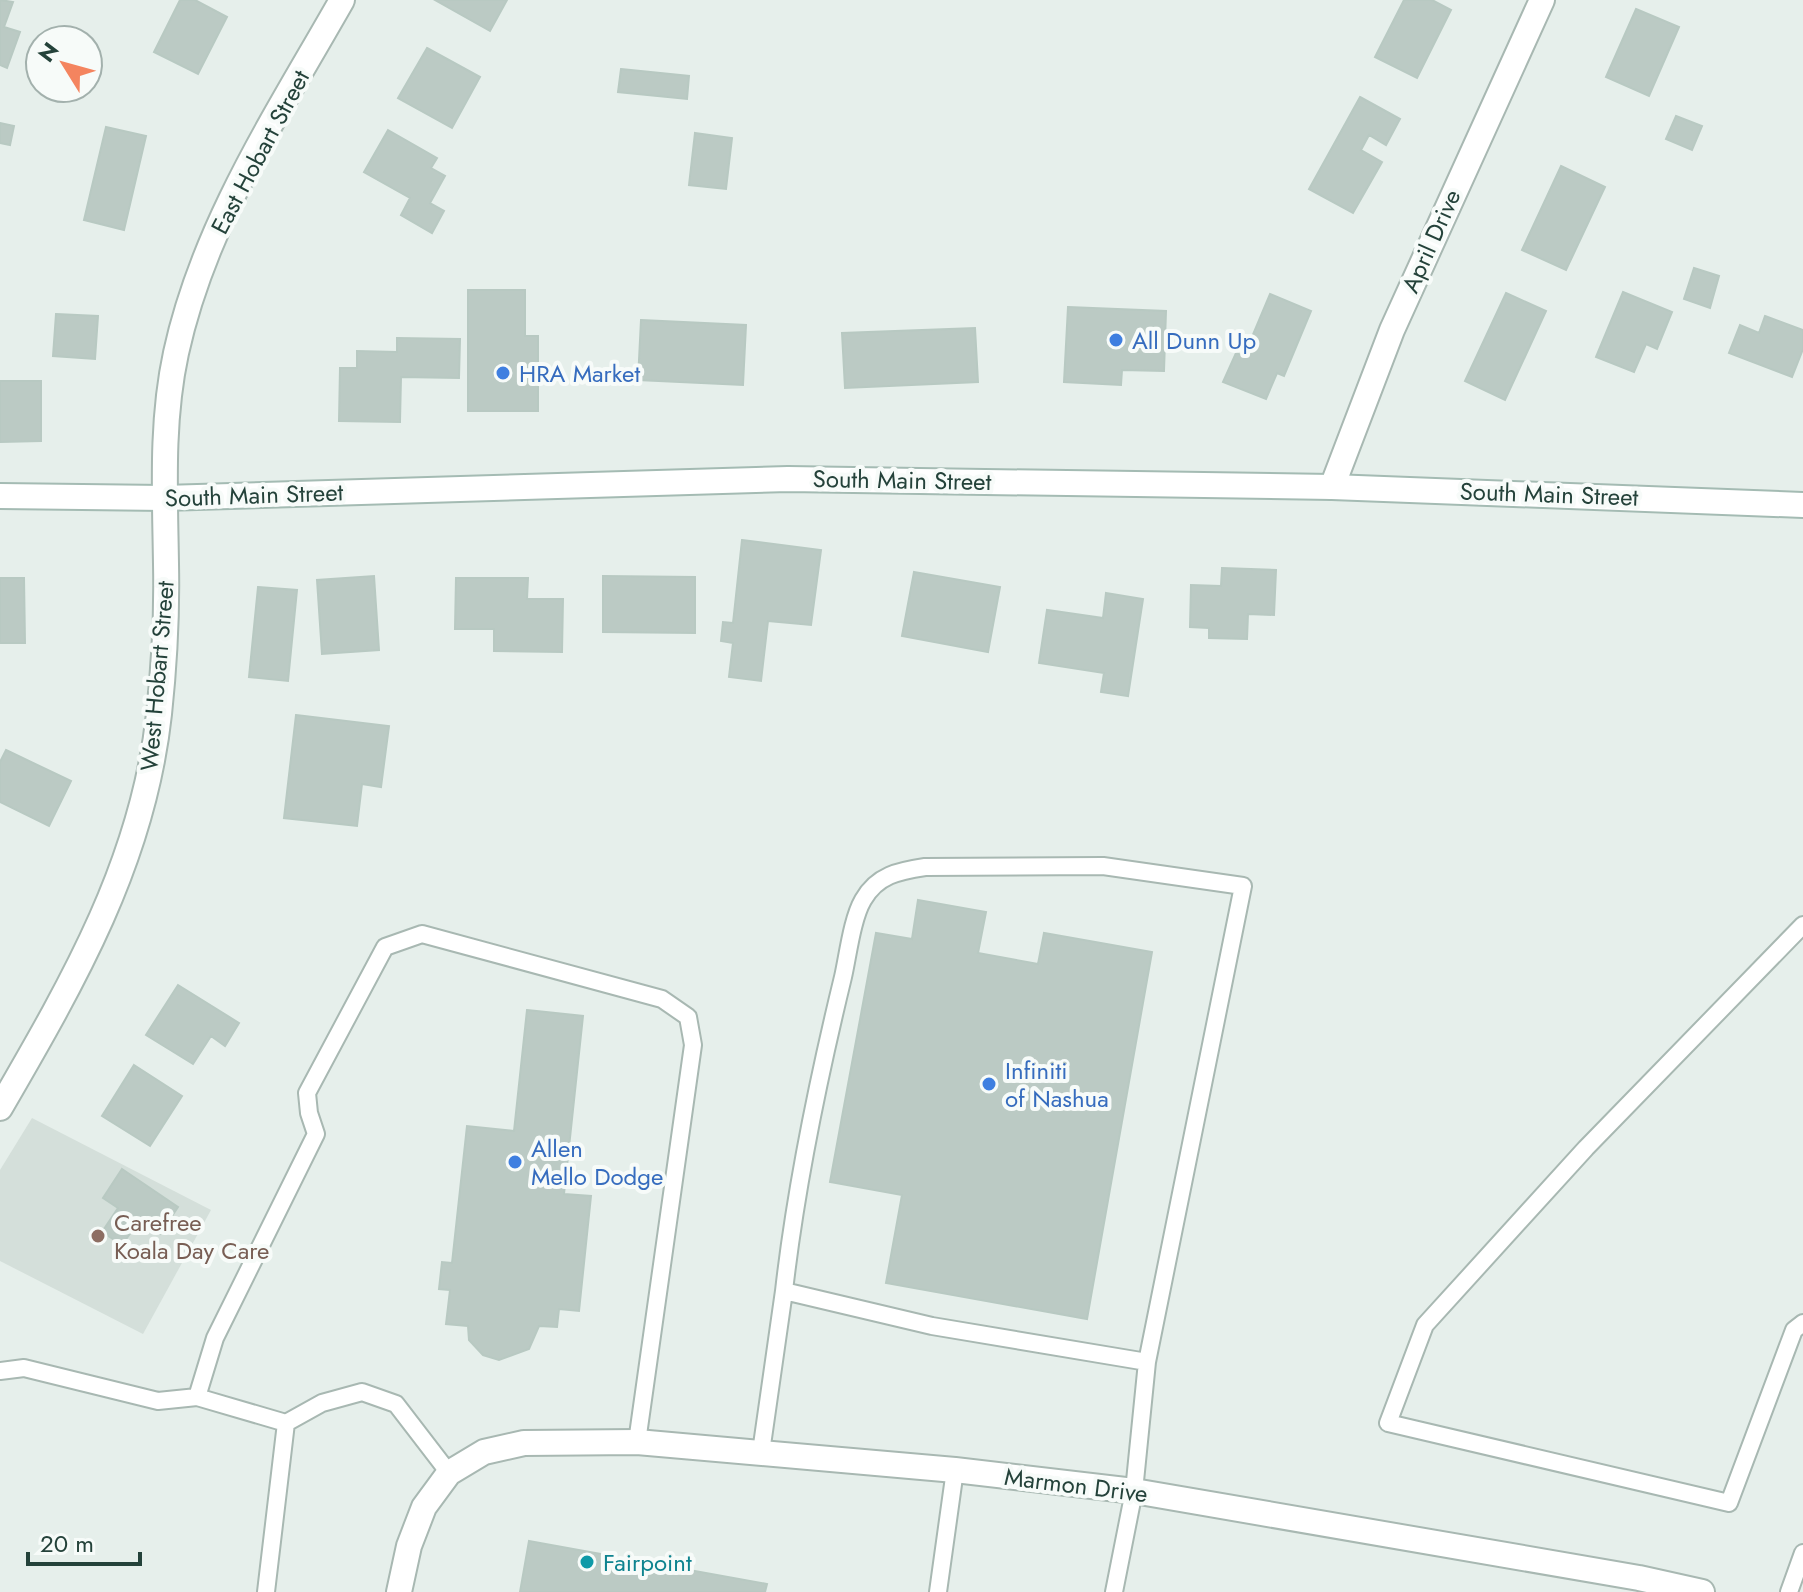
<svg xmlns="http://www.w3.org/2000/svg" width="1803" height="1592" font-family="Jost,sans-serif">
<style>
.built{fill:#d4dfda}
.building{fill:#bbcac4;stroke:#b8c9c2;stroke-width:2}
.lines{fill:none;stroke-linecap:round;stroke-linejoin:round}
.lane-casing{stroke:#a8b8b2;stroke-width:20}
.street-casing{stroke:#a8b8b2;stroke-width:28}
.secondary-casing{stroke:#a4bbb3;stroke-width:28}
.lane{stroke:#fff;stroke-width:16}
.street{stroke:#fff;stroke-width:24}
.secondary{stroke:#fff;stroke-width:24}
.shop-dot{fill:#3f7fe0;stroke:#f7fbf9;stroke-width:3}
.education-dot{fill:#8d6e63;stroke:#f7fbf9;stroke-width:3}
.culture-dot{fill:#0f9aa8;stroke:#f7fbf9;stroke-width:3}
.labels{text-anchor:middle;dominant-baseline:central;stroke-width:8;stroke-linejoin:round;paint-order:stroke}
.street-label{font-size:24px;fill:#24423a;stroke:#f7fbf9}
.shop-label{font-size:24px;fill:#366cbe;stroke:#f7fbf9;text-anchor:start}
.education-label{font-size:24px;fill:#785e54;stroke:#f7fbf9;text-anchor:start}
.culture-label{font-size:24px;fill:#0d838f;stroke:#f7fbf9;text-anchor:start}
</style>
<rect width="100%" height="100%" fill="#e6efeb"/>
<path class="built" d="M32,1118L211,1210L143,1334L0,1261V1170Z"/>
<path class="building" d="M0,0L13,2L4,27L20,32L7,68L0,65Z
M180,0H195L227,17L198,74L154,52Z
M435,0H507L490,31Z
M1404,0H1432L1451,10L1417,78L1375,57Z
M1636,9L1679,27L1649,96L1606,77Z
M427,48L480,77L452,128L398,98Z
M621,69L689,76L687,99L618,92Z
M1360,97L1400,119L1386,145L1369,135L1361,150L1382,162L1353,213L1309,189Z
M1676,116L1702,126L1692,150L1666,139Z
M0,123L14,126L10,145L0,143Z
M106,127L146,136L124,230L84,220Z
M388,130L437,158L431,168L445,176L430,203L444,211L432,233L401,215L410,198L364,172Z
M695,133L732,138L726,189L689,185Z
M1561,166L1605,187L1566,270L1522,250Z
M1694,268L1719,276L1710,308L1684,299Z
M468,290H525V336H538V411H468Z
M1623,292L1672,312L1657,349L1646,344L1634,372L1596,357Z
M1506,293L1546,311L1505,400L1465,381Z
M1270,294L1311,311L1284,376L1277,373L1266,399L1223,382L1236,353L1244,356Z
M1068,307L1166,311L1164,371L1122,370L1121,385L1064,382Z
M56,314L98,316L95,359L53,356Z
M1765,316L1803,330V349L1792,377L1729,353L1740,325L1759,333Z
M641,320L746,325L743,385L638,380Z
M975,328L978,382L845,388L842,333Z
M397,338L460,339L459,378L401,377L400,422L339,421L340,368H357V351L397,352Z
M0,381H41V441L0,442Z
M742,540L821,550L811,625L768,621L761,681L729,677L733,643L721,641L723,622L733,623Z
M1222,568L1276,570L1274,615L1248,614L1247,639L1209,638V628L1190,627L1191,585L1221,586Z
M914,572L1000,587L988,652L902,636Z
M374,576L379,650L322,654L317,580Z
M603,576L695,577V633L603,632Z
M0,578H24L25,643H0Z
M456,578H528L527,599H563L562,652L494,651V629H455Z
M258,587L297,590L288,681L249,677Z
M1106,593L1143,599L1128,696L1101,692L1104,673L1039,663L1047,610L1103,618Z
M296,715L389,726L381,787L362,784L357,826L284,818Z
M6,750L71,781L49,826L0,802V762Z
M918,900L986,912L978,953L1038,964L1044,933L1152,952L1087,1319L886,1283L902,1195L830,1182L876,933L912,939Z
M178,985L239,1023L225,1046L211,1036L193,1064L146,1035Z
M527,1010L583,1016L564,1194L591,1196L579,1311L559,1309L557,1327L539,1326L529,1349L499,1360L483,1355L469,1340L468,1326L446,1324L450,1290L439,1289L442,1262L452,1263L467,1126L514,1131Z
M134,1065L182,1096L150,1146L102,1116Z
M122,1169L178,1207L160,1234L139,1221L122,1245L102,1232L118,1208L103,1198Z
M529,1541L767,1584L765,1592H520Z"/>
<g class="lines">
<g class="lane-casing">
<path id="lane" d="M1803,925L1586,1148L1425,1325L1388,1423L1729,1503L1794,1330L1803,1323
M784,1291C796,1185 818,1080 843,977C848,955 852,919 863,900C877,875 899,871 925,867L1103,866L1243,886L1147,1362L1134,1491L1114,1592
M0,1371L24,1368L158,1401L197,1397
M761,1452L784,1291L932,1326L1147,1362
M449,1473L396,1404L362,1392L322,1403L286,1423L197,1397L215,1338L316,1134L309,1113L307,1093L385,947L422,934L662,999L688,1017L693,1045L637,1442
M266,1592L286,1423
M938,1592L955,1470
M1789,1592L1803,1553"/>
</g>
<g class="street-casing">
<path id="street" d="M1332,487L1392,330L1542,0
M0,1108C73,982 143,862 159,714C164,667 167,611 166,564C165,493 161,422 176,353C204,224 278,113 342,0
M399,1592L409,1546L424,1507L449,1473L484,1452L524,1443L637,1442L955,1470L1134,1491L1639,1578L1702,1592"/>
</g>
<g class="secondary-casing">
<path id="secondary" d="M0,496L164,498L788,479L1332,487L1803,505"/>
</g>
<use href="#lane" class="lane"/>
<use href="#street" class="street"/>
<use href="#secondary" class="secondary"/>
</g>
<g class="shop-dot">
<circle cx="1116" cy="340" r="8"/>
<circle cx="503" cy="373" r="8"/>
<circle cx="989" cy="1084" r="8"/>
<circle cx="515" cy="1162" r="8"/>
</g>
<circle class="education-dot" cx="98" cy="1236" r="8"/>
<circle class="culture-dot" cx="587" cy="1562" r="8"/>
<g class="labels">
<g class="street-label">
<text transform="translate(260 152) rotate(-62)">East Hobart Street</text>
<text transform="translate(1431 241) rotate(-66)">April Drive</text>
<text transform="translate(902 480) rotate(1)">South Main Street</text>
<text transform="translate(1549 494) rotate(2)">South Main Street</text>
<text transform="translate(254 495) rotate(-2)">South Main Street</text>
<text transform="translate(157 676) rotate(-85)">West Hobart Street</text>
<text transform="translate(1076 1485) rotate(7)">Marmon Drive</text>
</g>
<g class="shop-label">
<text x="1132" y="340">All Dunn Up</text>
<text x="519" y="373">HRA Market</text>
<text x="1005" y="1070">Infiniti<tspan x="1005" dy="28">of Nashua</tspan></text>
<text x="531" y="1148">Allen<tspan x="531" dy="28">Mello Dodge</tspan></text>
</g>
<g class="education-label">
<text x="114" y="1222">Carefree<tspan x="114" dy="28">Koala Day Care</tspan></text>
</g>
<g class="culture-label">
<text x="603" y="1562">Fairpoint</text>
</g>
</g>
<g transform="translate(64 64) rotate(307)"><circle r="38" fill="#f7fbf9" stroke="#a3b1ad" stroke-width="2"/>
<path d="M0-6L14 30L0 20L-14 30Z" fill="#f4845f"/>
<text y="-12" font-size="22" font-weight="bold" text-anchor="middle" fill="#24423a">N</text>
</g>
<path d="M28 1552v12h112v-12" fill="none" stroke="#24423a" stroke-width="4"/>
<text x="40" y="1552" font-size="24" fill="#24423a" stroke="#f7fbf9" stroke-width="6" paint-order="stroke">20 m</text>
</svg>
